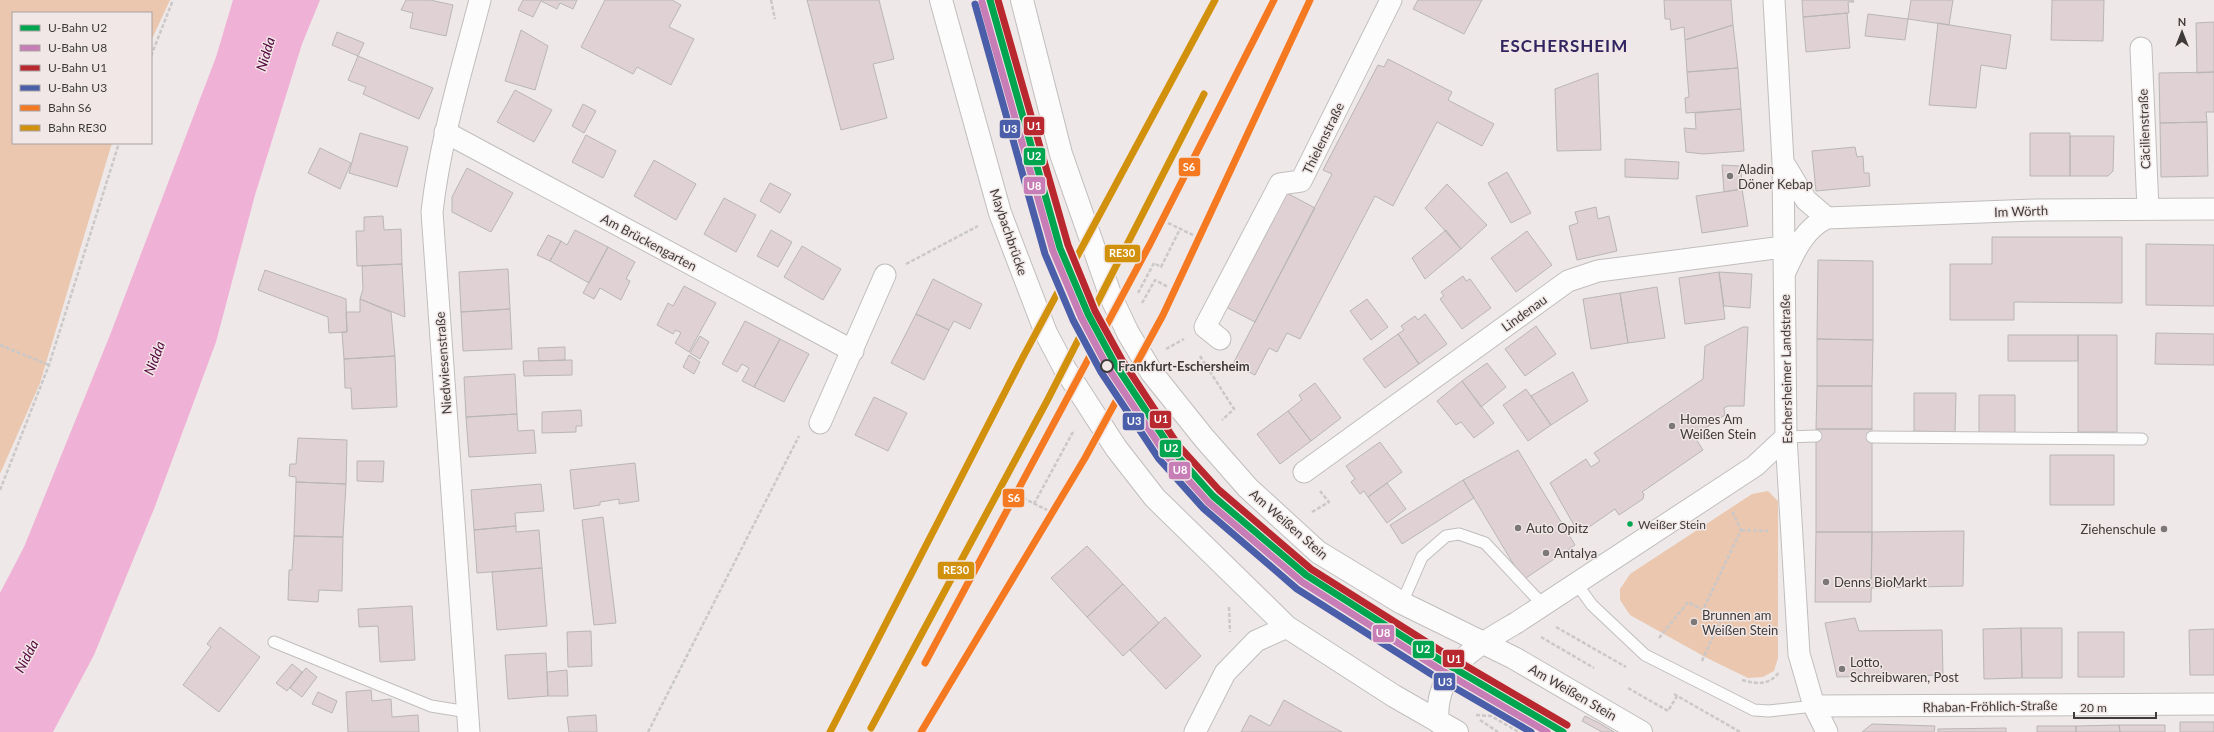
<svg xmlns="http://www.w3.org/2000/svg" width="2214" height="732" font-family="Lato,sans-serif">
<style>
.green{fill:#eac7ae}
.water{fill:#f0b1d6}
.building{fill:#dfd1d4;stroke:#bab6b6}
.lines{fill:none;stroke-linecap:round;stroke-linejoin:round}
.service-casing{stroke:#c1bdbd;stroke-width:13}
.minor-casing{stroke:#c1bdbd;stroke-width:23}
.primary-casing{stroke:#c1bdbd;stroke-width:24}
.path{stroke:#cac8c8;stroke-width:2.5;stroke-dasharray:4 2;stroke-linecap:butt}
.service{stroke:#fcfcfc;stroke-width:11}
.minor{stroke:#fcfcfc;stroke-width:21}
.primary{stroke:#fcfcfc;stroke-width:22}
.rail-1-casing{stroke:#f0e7e6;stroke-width:10}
.rail-2-casing{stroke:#f0e7e6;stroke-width:10}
.rail-1{stroke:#f57921;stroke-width:7}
.rail-2{stroke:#d2910c;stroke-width:7}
.metro-1-casing{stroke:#f0e7e6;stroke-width:10}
.metro-2-casing{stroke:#f0e7e6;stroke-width:10}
.metro-3-casing{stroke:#f0e7e6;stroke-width:10}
.metro-4-casing{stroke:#f0e7e6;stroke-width:10}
.metro-1{stroke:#00a54f;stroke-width:7}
.metro-2{stroke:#c77db5;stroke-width:7}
.metro-3{stroke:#b8282e;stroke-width:7}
.metro-4{stroke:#4a5eaa;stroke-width:7}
.poi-dot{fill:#7c7878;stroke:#f0e7e6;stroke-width:1.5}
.stop-dot{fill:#f0e7e6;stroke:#3f3b3b;stroke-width:2}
.bus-dot{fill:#00a651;stroke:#f0e7e6;stroke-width:1.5}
.labels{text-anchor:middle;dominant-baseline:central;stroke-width:3;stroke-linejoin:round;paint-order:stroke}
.bus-label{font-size:12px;fill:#3f3b3b;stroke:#f0e7e6;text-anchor:start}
.street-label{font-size:13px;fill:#3f3b3b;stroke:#f0e7e6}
.poi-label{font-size:13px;fill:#3f3b3b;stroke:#f0e7e6;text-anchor:start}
.stop-label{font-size:13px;font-weight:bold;fill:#3f3b3b;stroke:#f0e7e6;text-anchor:start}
.water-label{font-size:14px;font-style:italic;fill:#54053e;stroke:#f0e7e6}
.district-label{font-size:17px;font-weight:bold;letter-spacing:1px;fill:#302560;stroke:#f0e7e6}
.line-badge{stroke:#f0e7e6;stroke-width:1.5}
.badge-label{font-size:11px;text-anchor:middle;font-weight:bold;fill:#fff}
</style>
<rect width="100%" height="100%" fill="#eee9e8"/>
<path class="green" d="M0,0H170L151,41V13H13V143H112L40,383L0,474Z
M1768,491L1778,501V658L1774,671L1763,677L1748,678L1707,658L1630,615L1620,600V589L1630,574L1752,494Z"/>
<path class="water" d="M233,0H320L302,44L255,195L216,342L154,509L94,655L53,732H0V593L24,547L110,335L216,57Z"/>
<path class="building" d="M406,0H430L453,5L446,36L410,28L413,13L401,10Z
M523,0H577L573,9L560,3L557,9L541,1L533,17L518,10Z
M605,0H672L681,5L669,27L694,39L671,85L637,67L633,74L581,47Z
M807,0H879L894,59L873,64L887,118L841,130Z
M1418,0H1482L1464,34L1413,9Z
M1664,0H1731L1733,25L1685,40L1684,27L1671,30L1670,19H1665Z
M1802,0H1853L1854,2H1848L1849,13L1803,17Z
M1911,0H1953L1949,25L1908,19Z
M2052,0H2104L2103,41L2051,40Z
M1847,13L1850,48L1806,52L1803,17Z
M1868,14L1908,19L1905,40L1865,36Z
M2214,22V72L2197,73L2196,23Z
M1938,23L2011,35L2006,69L1981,65L1976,108L1929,105Z
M1733,25L1738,68L1687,72L1685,40Z
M521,30L548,46L535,90L505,81Z
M337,32L364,43L358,56L332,45Z
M358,56L433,88L419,119L363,94L366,87L348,80Z
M1388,59L1452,92L1448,100L1494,124L1482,146L1437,122L1393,206L1375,196L1300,339L1287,333L1277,352L1269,348L1255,375L1233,364L1332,174L1323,170L1378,65L1384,67Z
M1738,68L1741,109L1686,113L1685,98L1689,97L1687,72Z
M2214,72V112H2206L2207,122L2160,123L2159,73Z
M1598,73L1601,150L1557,151L1555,89Z
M515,90L552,110L534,142L497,122Z
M583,104L596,111L584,133L572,126Z
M1741,109L1744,151L1703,154L1686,152L1684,128L1696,129L1695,113Z
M2207,122L2208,176L2161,177L2160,123Z
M360,133L408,147L397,187L349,173Z
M2030,133H2070V176H2030Z
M586,135L616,151L603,178L572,162Z
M2070,136H2114L2113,171L2108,176H2070Z
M1855,147L1857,157L1863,156L1864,173H1869L1870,186L1816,191L1812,151Z
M320,148L351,163L340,189L308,173Z
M1625,159L1679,162L1678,179L1625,177Z
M654,160L696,184L676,220L634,196Z
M1722,165L1741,166L1742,189L1724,192Z
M467,168L513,193L491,232L452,212V197Z
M1507,172L1531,213L1511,223L1488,183Z
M770,183L791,194L780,213L760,201Z
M1447,184L1487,225L1461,249L1425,208Z
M1742,189L1748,226L1702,233L1696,196Z
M1283,191L1315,208L1255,322L1224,306Z
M724,198L756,215L736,252L704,234Z
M1596,207L1598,219L1609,216L1617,251L1577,260L1569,226L1578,223L1575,212Z
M383,216L384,230L401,229L402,264L357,266L356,231H364V217Z
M575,230L608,247L589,283L550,261L561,241L567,245Z
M771,230L792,242L778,267L757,256Z
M1446,230L1461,249L1425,279L1412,258Z
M1527,231L1552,265L1516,292L1491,258Z
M548,235L561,241L550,261L537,255Z
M1992,237H2122V303L2014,302V320H1950V264H1992Z
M2146,244L2214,245V306L2146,305Z
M802,246L841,269L823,300L784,277Z
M608,247L635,262L626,279L630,281L621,300L600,288L594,299L583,293Z
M1818,260L1873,261V340L1817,339Z
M402,264L405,317L360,299L363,289L362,266Z
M508,269L510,309L461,312L459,272Z
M265,270L346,299L347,332L329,333L328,317L258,290Z
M1719,272L1725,319L1685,324L1679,278Z
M1719,272L1752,274L1750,308L1724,306Z
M1463,276L1466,281L1470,279L1491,308L1462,329L1440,299L1444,296L1441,292Z
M933,279L982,304L970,329L954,321L949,330L916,314Z
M684,286L716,303L689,352L675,343L681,333L676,330L673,334L657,325L668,303L673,306Z
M1657,287L1665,338L1628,343L1620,293Z
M1620,293L1628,343L1591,349L1583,299Z
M360,299L391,312L395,356L344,359L342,332H347L346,312H360Z
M1367,299L1388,327L1371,340L1350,311Z
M510,309L512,349L463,351L461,312Z
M916,314L949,330L924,380L891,363Z
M1425,314L1447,344L1419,364L1398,334L1404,330L1401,326L1415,316L1418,320Z
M745,321L780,339L754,387L742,381L749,368L742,364L737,372L722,364Z
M1536,326L1556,354L1525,376L1505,349Z
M1743,327H1748L1744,406H1728L1724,408L1725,415L1694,436L1703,450L1642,492L1644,494L1643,499L1619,515L1615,509L1579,534L1550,483L1586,459L1591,467L1600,461L1594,453L1703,379L1705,346Z
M2156,333L2214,334V365L2155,364Z
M1398,334L1419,364L1385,388L1363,359Z
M2008,335H2078V361H2008Z
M2078,335H2117V432H2078Z
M700,336L709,342L700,359L690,353Z
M780,339L809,354L784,402L754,387Z
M1817,339L1873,340L1872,386H1817Z
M565,347V360L539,361L538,348Z
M689,355L700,362L694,374L683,367Z
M395,356L397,407L352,409L351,388H345L344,359Z
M572,360V375L524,376L523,361Z
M1487,363L1506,387L1481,407L1462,381Z
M1573,372L1588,401L1551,425L1531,396Z
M515,374L517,414L466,417L464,377Z
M1462,381L1494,423L1474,438L1461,422L1456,425L1437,401Z
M1315,383L1341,418L1311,441L1288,411L1302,400L1299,395Z
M1817,386H1872V429H1816Z
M1526,389L1551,425L1528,441L1503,405Z
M1914,393H1956L1955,432L1914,431Z
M1979,395H2015V433H1979Z
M874,397L907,413L888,451L855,435Z
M581,410L582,426H576V432L542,433V412Z
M1288,411L1311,441L1280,464L1257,434Z
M517,414L518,431L534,430L536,453L469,457L466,417Z
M1816,429H1872V532H1816Z
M298,438L347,440L346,484L296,482V477L289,476L290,464H296Z
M1380,442L1402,472L1368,497L1364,491L1360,494L1351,482L1355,479L1346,466Z
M1518,450L1575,545L1523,580L1463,480Z
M2050,455H2114V505H2050Z
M357,461H384L383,482L357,481Z
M635,463L639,501L619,504V499L600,502V505L574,509L570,470Z
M1463,480L1474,498L1402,544L1390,525Z
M296,482L346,484L343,537L294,536Z
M1387,483L1406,509L1387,523L1368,497Z
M541,484L544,511L515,513L516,526L474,530L471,490Z
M603,517L616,623L594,625L582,520Z
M516,526V532L539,530L542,568L477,573L474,530Z
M1964,531L1963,586L1871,588L1872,532Z
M1816,532H1872L1871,602H1815Z
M294,536L343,537L342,591L319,590L318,602L288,600L289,570H292Z
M1087,546L1123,584L1087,617L1051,578Z
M542,568L547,626L497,630L492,572Z
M1123,584L1159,623L1123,656L1087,617Z
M412,606L415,660L380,662L378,626L359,627L358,609Z
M1165,617L1201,656L1166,689L1130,650Z
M1855,618L1859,631L1942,630L1943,675L1837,677L1825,623Z
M220,627L260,657L219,712L183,685L211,647L207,644Z
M2021,628L2022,678L1984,679L1983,629Z
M2021,628H2062V678H2022Z
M2214,629V675H2190L2189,630Z
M591,631L592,666L568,667L567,632Z
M2078,632H2124V677H2078Z
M546,653L548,696L508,699L505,655Z
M292,664L302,672L287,691L276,683Z
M306,668L317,677L302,697L290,688Z
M567,670L568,696H548L547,672Z
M371,690L372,701L391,699L392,717L418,715L419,732H348L346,692Z
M318,692L337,701L332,713L312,704Z
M1284,700L1316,718L1342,732H1241L1250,715L1270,726Z
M596,715L597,732H569L567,717Z
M1585,716L1599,723L1614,732H1602L1582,721Z
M2180,722H2214V732H2180Z
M1872,724L1935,726L1934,732H1862Z
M2119,725H2165V732H2120Z
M2119,725L2120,732H2076V726Z
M2037,726H2076V732H2037Z
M2006,728V732H1938V729Z"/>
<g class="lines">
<g class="service-casing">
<path id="service" d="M1786,437L1816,436
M1872,437L2142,439
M1576,583L1592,605L1645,655L1754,710L1769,711L1814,706
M1402,603L1422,557L1446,536L1459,534L1485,543L1543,605
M274,642L431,706L468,712"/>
</g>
<g class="minor-casing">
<path id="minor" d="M1774,0L1783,162L1786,437L1799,654L1814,706L1827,732
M2141,48L2148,209
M445,132L853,351
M1783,162L1806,200L1827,218
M1785,272C1795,250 1805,228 1827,218L2036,210L2214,209
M1220,339L1205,327L1280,184L1301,181L1391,0
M820,423L885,275
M1304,472L1568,281L1598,271L1783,247
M1814,706L2214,704
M1438,722C1434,669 1475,647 1516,623L1755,466L1786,437
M469,732L432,212C440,140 462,70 480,0
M1195,732L1225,673L1256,641L1287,627"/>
</g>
<g class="primary-casing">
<path id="primary" d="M941,0L1000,213L1046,333L1065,369L1116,448L1155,498L1287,627L1394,696L1457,732
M1022,0L1061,154L1111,297L1128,333L1152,373L1204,438L1248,488L1318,552L1402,603L1514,658L1641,732"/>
</g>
<path class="path" d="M771,0L775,19
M151,56L173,0
M1168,223L1193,235
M906,264L978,226
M1138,293L1154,263L1161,267L1180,229
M1142,303L1155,280L1168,287
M0,345L49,365
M1166,349L1184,339
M1200,356L1234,409L1222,420
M0,490L49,365L119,143
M1023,498L1047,510
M1034,504L1074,430
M1312,512L1329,502L1320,491
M1741,530L1768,531
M1229,607L1230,632
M1556,627L1626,667
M1541,637L1594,668
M1659,638L1688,602L1703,610L1741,530L1732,511
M1702,661L1720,621L1703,610
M1489,676L1541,705
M1742,680C1757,684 1769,686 1779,672
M1628,688L1668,711L1677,696
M1674,694L1740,732
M1476,715L1491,716L1519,732
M1480,720L1498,732
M648,732L799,436"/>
<use href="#service" class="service"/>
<use href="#minor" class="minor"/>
<use href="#primary" class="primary"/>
<g class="rail-1-casing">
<path id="rail-1" d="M925,663L1150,244L1274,0
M921,732L1085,458L1163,315L1310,0"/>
</g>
<g class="rail-2-casing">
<path id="rail-2" d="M871,728L1047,401L1204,94
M830,732L1023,357L1215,0"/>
</g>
<use href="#rail-1" class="rail-1"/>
<use href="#rail-2" class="rail-2"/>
<g class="metro-1-casing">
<path id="metro-1" d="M990,0L1060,248L1088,314L1115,364L1172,450L1213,496L1306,575L1440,660L1563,732"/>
</g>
<g class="metro-2-casing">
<path id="metro-2" d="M982,2L1053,251L1081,317L1108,368L1166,455L1208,502L1302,582L1436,667L1547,732"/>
</g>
<g class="metro-3-casing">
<path id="metro-3" d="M998,0L1068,245L1095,311L1122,360L1178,445L1219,490L1311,569L1444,653L1567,725"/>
</g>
<g class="metro-4-casing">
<path id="metro-4" d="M975,4L1045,254L1073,320L1101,372L1159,459L1203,508L1297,589L1431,674L1531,732"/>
</g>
<use href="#metro-1" class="metro-1"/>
<use href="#metro-2" class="metro-2"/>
<use href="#metro-3" class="metro-3"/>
<use href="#metro-4" class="metro-4"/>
</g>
<g class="poi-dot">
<circle cx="1730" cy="176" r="4"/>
<circle cx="1672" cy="426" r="4"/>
<circle cx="1518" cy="528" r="4"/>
<circle cx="2164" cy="529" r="4"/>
<circle cx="1546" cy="553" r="4"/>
<circle cx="1826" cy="582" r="4"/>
<circle cx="1694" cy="622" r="4"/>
<circle cx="1842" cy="669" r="4"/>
</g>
<circle class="stop-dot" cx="1107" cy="366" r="6"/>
<circle class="bus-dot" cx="1630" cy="524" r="3.5"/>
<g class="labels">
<g class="bus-label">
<text x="1638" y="524">Weißer Stein</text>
</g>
<g class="street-label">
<text transform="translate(2144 129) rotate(-92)">Cäcilienstraße</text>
<text transform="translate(1323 138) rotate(-64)">Thielenstraße</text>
<text transform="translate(2021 211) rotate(-2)">Im Wörth</text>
<text transform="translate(1009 232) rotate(71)">Maybachbrücke</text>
<text transform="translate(649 242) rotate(28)">Am Brückengarten</text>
<text transform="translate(1524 313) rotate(-36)">Lindenau</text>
<text transform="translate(443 363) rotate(-94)">Niedwiesenstraße</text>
<text transform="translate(1786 369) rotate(-91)">Eschersheimer Landstraße</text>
<text transform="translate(1289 524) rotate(41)">Am Weißen Stein</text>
<text transform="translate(1573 692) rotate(30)">Am Weißen Stein</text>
<text transform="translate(1990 706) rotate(-1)">Rhaban-Fröhlich-Straße</text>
</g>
<g class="poi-label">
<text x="1738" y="169">Aladin<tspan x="1738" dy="15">Döner Kebap</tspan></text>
<text x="1680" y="419">Homes Am<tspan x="1680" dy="15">Weißen Stein</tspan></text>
<text x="1526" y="528">Auto Opitz</text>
<text x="2156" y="529" text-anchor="end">Ziehenschule</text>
<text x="1554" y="553">Antalya</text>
<text x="1834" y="582">Denns BioMarkt</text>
<text x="1702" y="615">Brunnen am<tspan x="1702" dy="15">Weißen Stein</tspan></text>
<text x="1850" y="662">Lotto,<tspan x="1850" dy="15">Schreibwaren, Post</tspan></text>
</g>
<g class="stop-label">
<text x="1118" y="366">Frankfurt-Eschersheim</text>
</g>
<g class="water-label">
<text transform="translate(265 54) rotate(-73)">Nidda</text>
<text transform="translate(154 358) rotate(-69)">Nidda</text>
<text transform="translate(26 656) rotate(-62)">Nidda</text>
</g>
<g class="district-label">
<text x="1564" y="45">ESCHERSHEIM</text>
</g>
</g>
<g class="line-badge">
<rect x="1023" y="116" width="22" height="20" rx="4" fill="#b8282e"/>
<rect x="999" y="119" width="22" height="20" rx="4" fill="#4a5eaa"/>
<rect x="1023" y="147" width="23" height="19" rx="4" fill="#00a54f"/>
<rect x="1178" y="157" width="23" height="20" rx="4" fill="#f57921"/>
<rect x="1023" y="176" width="23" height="19" rx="4" fill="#c77db5"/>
<rect x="1104" y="244" width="37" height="19" rx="4" fill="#d2910c"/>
<rect x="1149" y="410" width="23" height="19" rx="4" fill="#b8282e"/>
<rect x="1122" y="412" width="23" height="19" rx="4" fill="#4a5eaa"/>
<rect x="1159" y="439" width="23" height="19" rx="4" fill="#00a54f"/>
<rect x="1168" y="461" width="23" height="19" rx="4" fill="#c77db5"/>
<rect x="1002" y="488" width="23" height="20" rx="4" fill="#f57921"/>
<rect x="937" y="561" width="38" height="19" rx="4" fill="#d2910c"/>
<rect x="1372" y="624" width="23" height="19" rx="4" fill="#c77db5"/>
<rect x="1412" y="640" width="23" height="19" rx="4" fill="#00a54f"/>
<rect x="1442" y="649" width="23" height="19" rx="4" fill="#b8282e"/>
<rect x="1433" y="672" width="23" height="19" rx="4" fill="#4a5eaa"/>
</g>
<g class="badge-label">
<text x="1034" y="130">U1</text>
<text x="1010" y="133">U3</text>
<text x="1034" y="160">U2</text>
<text x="1189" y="171">S6</text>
<text x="1034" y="190">U8</text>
<text x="1122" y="257">RE30</text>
<text x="1161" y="423">U1</text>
<text x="1134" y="425">U3</text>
<text x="1171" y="452">U2</text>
<text x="1180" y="474">U8</text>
<text x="1014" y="502">S6</text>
<text x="956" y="574">RE30</text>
<text x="1383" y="637">U8</text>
<text x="1423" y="653">U2</text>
<text x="1454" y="663">U1</text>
<text x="1445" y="686">U3</text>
</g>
<rect x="12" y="12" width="140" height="132" fill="#f0e7e6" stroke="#a9a2a2"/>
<rect x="20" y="25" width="20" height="6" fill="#00a54f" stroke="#a9a2a2"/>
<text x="48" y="32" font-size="12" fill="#3f3b3b">U-Bahn U2</text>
<rect x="20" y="45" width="20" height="6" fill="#c77db5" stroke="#a9a2a2"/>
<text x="48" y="52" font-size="12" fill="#3f3b3b">U-Bahn U8</text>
<rect x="20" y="65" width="20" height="6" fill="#b8282e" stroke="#a9a2a2"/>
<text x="48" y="72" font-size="12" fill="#3f3b3b">U-Bahn U1</text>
<rect x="20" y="85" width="20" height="6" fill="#4a5eaa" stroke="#a9a2a2"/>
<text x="48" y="92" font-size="12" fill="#3f3b3b">U-Bahn U3</text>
<rect x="20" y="105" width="20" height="6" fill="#f57921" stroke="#a9a2a2"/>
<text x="48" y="112" font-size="12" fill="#3f3b3b">Bahn S6</text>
<rect x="20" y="125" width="20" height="6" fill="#d2910c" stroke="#a9a2a2"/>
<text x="48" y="132" font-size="12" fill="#3f3b3b">Bahn RE30</text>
<g transform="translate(2182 32)" stroke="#f0e7e6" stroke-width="3" paint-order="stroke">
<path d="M0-3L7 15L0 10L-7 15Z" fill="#3f3b3b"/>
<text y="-6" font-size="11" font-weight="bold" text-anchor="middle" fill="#3f3b3b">N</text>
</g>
<path d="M2074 712v6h82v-6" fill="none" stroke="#3f3b3b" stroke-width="2"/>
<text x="2080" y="712" font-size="12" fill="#3f3b3b" stroke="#f0e7e6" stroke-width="3" paint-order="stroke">20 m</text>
</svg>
